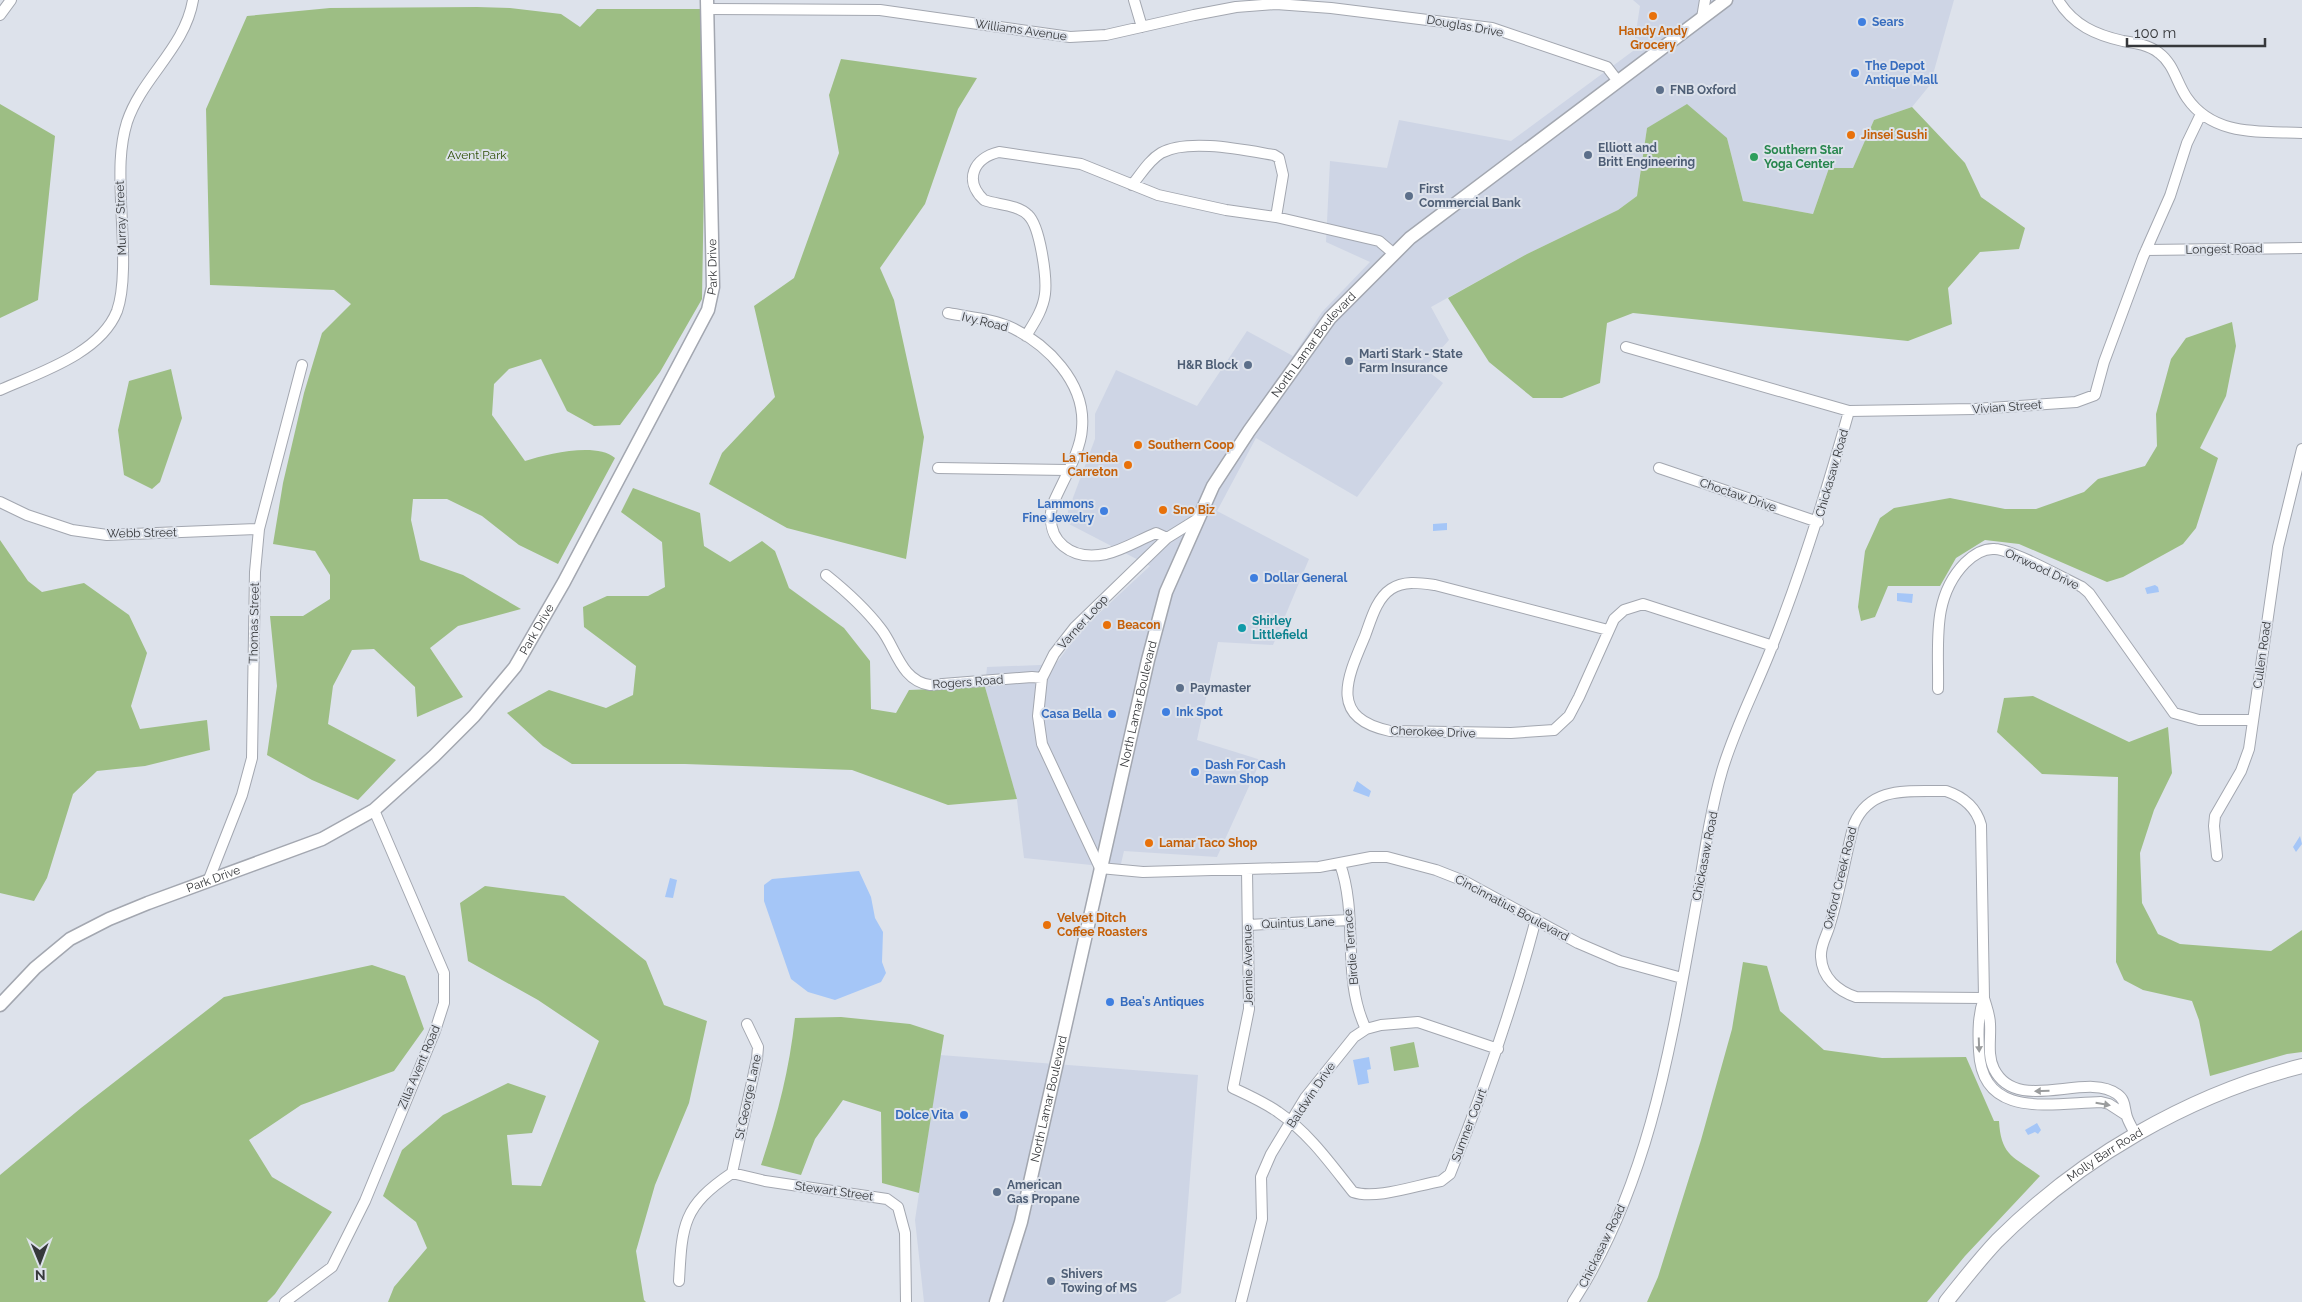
<svg xmlns="http://www.w3.org/2000/svg" width="2302" height="1302" font-family="Raleway,sans-serif">
<style>
.built{fill:#ced5e5}
.green{fill:#9dbe84}
.water{fill:#a5c6f7}
.lines{fill:none;stroke-linecap:round;stroke-linejoin:round}
.minor-casing{stroke:#a3a7b0;stroke-width:12}
.tertiary-casing{stroke:#a3a7b0;stroke-width:15}
.secondary-casing{stroke:#a3a7b0;stroke-width:16}
.minor{stroke:#fff;stroke-width:10}
.tertiary{stroke:#fff;stroke-width:12}
.secondary{stroke:#fff;stroke-width:14}
.oneway{fill:#9a9c9d}
.food-dot{fill:#e8710a;stroke:#dde2eb;stroke-width:2}
.shop-dot{fill:#3f7fe0;stroke:#dde2eb;stroke-width:2}
.service-dot{fill:#5c6f8a;stroke:#dde2eb;stroke-width:2}
.leisure-dot{fill:#2e9e5b;stroke:#dde2eb;stroke-width:2}
.culture-dot{fill:#0f9aa8;stroke:#dde2eb;stroke-width:2}
.labels{text-anchor:middle;dominant-baseline:central;stroke-width:4;stroke-linejoin:round;paint-order:stroke}
.shop-label{font-size:12px;font-weight:bold;fill:#366cbe;stroke:#dde2eb;text-anchor:start}
.street-label{font-size:12px;fill:#36383b;stroke:#dde2eb}
.food-label{font-size:12px;font-weight:bold;fill:#c56008;stroke:#dde2eb;text-anchor:start}
.service-label{font-size:12px;font-weight:bold;fill:#4e5e75;stroke:#dde2eb;text-anchor:start}
.leisure-label{font-size:12px;font-weight:bold;fill:#27864d;stroke:#dde2eb;text-anchor:start}
.park-label{font-size:12px;fill:#2d4e05;stroke:#dde2eb}
.culture-label{font-size:12px;font-weight:bold;fill:#0d838f;stroke:#dde2eb;text-anchor:start}
</style>
<rect width="100%" height="100%" fill="#dde2eb"/>
<path class="built" d="M1633,0H1954L1930,85L1912,107L1874,120L1853,168H1829L1813,214L1743,201L1727,138L1647,128L1637,196L1618,210L1527,254L1431,307L1449,340L1424,368L1443,383L1357,497L1256,438L1217,511L1309,559L1273,645L1218,642L1197,740L1261,760L1217,857L1124,851L1120,868L1024,858L1017,800L985,687L987,667L1040,665L1058,661L1081,630L1150,566L1069,524L1068,511L1095,439V414L1116,370L1197,406L1247,331L1293,356L1322,312L1370,262L1326,242L1330,161L1387,168L1399,120L1511,141L1633,51L1640,6Z
M940,1055L1198,1075L1181,1293L1165,1302H924L915,1220Z"/>
<path class="green" d="M477,7L510,8L561,14L580,27L597,9H707L702,299L660,372L620,425L594,426L567,411L541,359L509,369L494,384L492,415L525,461C548,454 596,442 615,458L558,564L519,545L482,516L447,499H413L411,520L420,560L463,575L521,609L458,626L430,648L463,697L417,717L415,687L374,649L352,650L333,686L328,724L396,760L358,800L312,780L267,755L277,686L270,616H303L330,599V575L315,551L273,544L283,483L304,393L322,333L351,304L334,290L210,285L206,109L247,16L330,8Z
M841,59L977,78L958,109L925,204L880,268L894,300L924,437L906,559L787,528L709,484L722,453L775,397L754,306L794,278L839,153L829,95Z
M0,104L55,136L38,300L0,318Z
M1687,104L1727,138L1743,201L1813,214L1829,168H1853L1874,120L1912,107L1965,163L1981,197L2025,228L2019,249L1980,252L1948,288L1952,324L1908,341L1633,313L1607,323L1600,383L1562,398H1533L1489,362L1448,298L1527,254L1618,210L1637,196L1647,128Z
M2232,322L2236,346L2226,396L2200,448L2218,458L2196,528L2183,544L2123,577L2107,582L2019,544L1985,540L1956,558L1940,586H1888L1875,617L1861,621L1858,607L1865,551L1880,518L1894,508L1950,498L2005,509H2036L2084,492L2098,479L2145,466L2157,446L2156,414L2171,359L2186,338Z
M171,369L182,418L160,482L152,489L124,475L118,430L129,381Z
M633,488L700,513L704,546L730,562L762,541L775,551L789,588L844,628L870,661L871,709L896,713L909,690L985,687L1017,799L948,805L852,770L685,764H572L543,746L507,713L549,690L606,708L633,695L636,666L584,627L583,607L607,596H648L665,587L662,542L621,512Z
M0,540L28,581L42,592L84,583L129,615L147,653L131,706L140,729L207,720L210,750L145,766L97,771L73,794L47,878L34,901L0,893Z
M2033,696L2129,742L2168,727L2172,773L2154,810L2140,853L2142,903L2158,934L2180,944L2271,951L2302,930V1052L2287,1054L2210,1076L2199,1020L2192,1001L2143,990L2124,980L2116,962L2118,777L2042,774L1997,732L2004,698Z
M485,886L564,896L646,961L664,1005L707,1021L689,1103L655,1185L636,1251L644,1300L646,1302H388L394,1287L427,1248L416,1222L383,1196L402,1150L443,1115L508,1083L546,1096L532,1133L507,1135L512,1185L541,1186L599,1041L538,1000L468,961L460,903Z
M1743,962L1767,966L1780,1011L1824,1050L1882,1058L1966,1057L1994,1121H1999C2001,1156 2013,1156 2040,1176L1965,1256L1927,1302H1647L1658,1277L1701,1140L1732,1029Z
M372,965L405,976L424,1029L394,1071L301,1105L249,1140L272,1177L332,1212L275,1294L267,1302H0V1175L81,1108L224,997Z
M841,1017L910,1024L944,1035L919,1193L882,1183L881,1112L843,1100L815,1139L801,1175L761,1165C778,1114 789,1071 795,1018Z
M1414,1042L1419,1067L1394,1071L1390,1047Z"/>
<path class="water" d="M1447,523V530L1433,531V524Z
M2155,585L2158,587L2159,592L2147,594L2145,588Z
M1897,593L1913,594L1912,603L1897,601Z
M1357,781L1371,791L1369,797L1353,791Z
M2300,836L2302,844L2296,852L2293,847Z
M859,871L871,897L875,918L883,932L882,962L886,973L881,982L835,1000L808,992L791,979L764,901V885L772,879Z
M670,878L677,880L673,898L665,897Z
M1369,1057L1371,1069L1367,1070L1369,1083L1358,1085L1353,1060Z
M2037,1123L2041,1130L2038,1134L2035,1132L2028,1135L2025,1130Z"/>
<g class="lines">
<g class="minor-casing">
<path id="minor" d="M1134,0L1142,27
M2058,0C2073,25 2096,35 2123,41C2136,43 2149,45 2159,53C2174,64 2177,84 2187,98C2214,137 2261,131 2302,133
M707,9L880,10L1070,37L1106,35L1194,15L1236,7L1276,4L1331,8L1492,28L1607,67L1617,80
M0,15L11,0
M1702,18L1705,0
M1132,185C1141,174 1149,160 1161,153C1188,138 1244,150 1274,155L1279,158L1283,175L1276,217
M2146,250L2302,248
M948,313C968,317 989,318 1008,326C1047,343 1086,383 1082,428C1081,452 1061,484 1052,506C1045,542 1072,561 1106,554C1123,550 1139,540 1156,533L1167,538
M1026,336C1034,323 1043,310 1045,294C1047,277 1040,226 1028,215C1017,204 997,205 984,200C963,180 974,158 999,152L1081,164L1158,195L1226,210L1276,217L1366,238L1379,241L1393,253
M1626,347L1849,411L1975,409L2076,402L2095,395L2104,362L2143,257L2170,196L2187,143L2201,114
M0,390C38,373 100,354 117,311C127,283 122,232 121,201C120,174 119,148 127,122C142,77 185,48 193,0
M938,468L1067,470
M1659,468L1818,522
M0,502L27,515L72,530L107,535L259,529
M1196,520L1167,538L1075,627L1054,654L1042,678L1038,716L1042,744L1100,868L1143,872L1319,867L1371,857H1387L1436,870L1464,881L1578,943L1620,961L1682,978
M826,575C846,591 865,608 881,629C896,648 901,681 930,685L1032,677L1042,678
M1608,630L1435,585C1421,583 1404,580 1391,589C1376,599 1371,620 1365,636C1347,678 1328,718 1390,731L1511,733L1554,730L1569,716L1579,697L1614,619L1624,610L1643,604L1773,646
M1938,689C1939,643 1931,598 1965,563C1973,555 1983,548 1995,549C2013,550 2063,578 2082,587L2089,593L2174,713L2199,720H2252
M2217,856L2214,826L2215,816L2241,771L2249,749L2278,547L2302,449
M1340,864C1359,917 1341,978 1366,1029
M1247,870L1249,1009L1233,1088C1248,1095 1264,1102 1278,1112C1309,1133 1330,1163 1353,1192C1376,1200 1417,1185 1441,1181L1450,1174C1484,1090 1513,1006 1536,919
M209,879L242,795L252,758L255,572L259,529L302,365
M1248,925L1349,920
M1984,998L1856,997C1838,991 1822,978 1821,957C1820,945 1827,936 1830,924C1840,892 1845,857 1854,824C1871,785 1909,792 1946,791C1964,797 1976,807 1981,825L1984,998C1986,1006 1990,1015 1990,1024C1991,1038 1987,1055 1994,1069C2017,1115 2086,1071 2117,1094C2126,1100 2124,1108 2127,1117C2129,1123 2133,1129 2135,1134
M1984,998C1978,1015 1978,1032 1979,1051C1982,1120 2052,1103 2101,1102L2109,1104L2126,1115
M732,1173L765,1181L887,1199L898,1207L905,1233L906,1302
M732,1173L757,1059L758,1047L747,1024
M679,1281C682,1224 683,1206 732,1173
M285,1302L332,1267L365,1201L435,1031L444,1003V973L374,810
M1241,1302L1262,1219L1261,1177L1271,1154L1305,1098L1354,1037L1366,1029L1381,1025L1418,1022L1498,1049
M1573,1302C1651,1182 1672,1038 1697,900C1704,857 1710,812 1722,771C1735,727 1757,686 1773,644C1803,568 1827,490 1849,411"/>
</g>
<g class="tertiary-casing">
<g id="tertiary">
<path id="s1" d="M0,1005L35,968L70,939L109,919L148,903L322,839L374,810L434,756L474,716L515,667L564,582L708,310L713,287L707,0"/>
<path id="s2" d="M996,1302L1021,1222L1148,660L1166,592L1213,486L1249,431L1330,318L1410,238L1726,0"/>
</g>
</g>
<g class="secondary-casing">
<g id="secondary">
<path id="s3" d="M1946,1302C1962,1282 1979,1260 1997,1241C2080,1158 2188,1095 2302,1066"/>
</g>
</g>
<use href="#minor" class="minor"/>
<use href="#tertiary" class="tertiary"/>
<use href="#secondary" class="secondary"/>
</g>
<defs><path id="oneway-solid" d="M-6-.8H1V-3.2L6.5 0L1 3.2V.8H-6Z" transform="scale(1.25)"/></defs>
<g class="oneway">
<use href="#oneway-solid" transform="translate(1979 1045) rotate(88)"/>
<use href="#oneway-solid" transform="translate(2042 1091) rotate(179)"/>
<use href="#oneway-solid" transform="translate(2103 1104) rotate(10)"/>
</g>
<g class="food-dot">
<circle cx="1653" cy="16" r="5"/>
<circle cx="1851" cy="135" r="5"/>
<circle cx="1138" cy="445" r="5"/>
<circle cx="1128" cy="465" r="5"/>
<circle cx="1163" cy="510" r="5"/>
<circle cx="1107" cy="625" r="5"/>
<circle cx="1149" cy="843" r="5"/>
<circle cx="1047" cy="925" r="5"/>
</g>
<g class="shop-dot">
<circle cx="1862" cy="22" r="5"/>
<circle cx="1855" cy="73" r="5"/>
<circle cx="1104" cy="511" r="5"/>
<circle cx="1254" cy="578" r="5"/>
<circle cx="1166" cy="712" r="5"/>
<circle cx="1112" cy="714" r="5"/>
<circle cx="1195" cy="772" r="5"/>
<circle cx="1110" cy="1002" r="5"/>
<circle cx="964" cy="1115" r="5"/>
</g>
<g class="service-dot">
<circle cx="1660" cy="90" r="5"/>
<circle cx="1588" cy="155" r="5"/>
<circle cx="1409" cy="196" r="5"/>
<circle cx="1349" cy="361" r="5"/>
<circle cx="1248" cy="365" r="5"/>
<circle cx="1180" cy="688" r="5"/>
<circle cx="997" cy="1192" r="5"/>
<circle cx="1051" cy="1281" r="5"/>
</g>
<circle class="leisure-dot" cx="1754" cy="157" r="5"/>
<circle class="culture-dot" cx="1242" cy="628" r="5"/>
<g class="labels">
<g class="shop-label">
<text x="1872" y="22">Sears</text>
<text x="1865" y="66">The Depot<tspan x="1865" dy="14">Antique Mall</tspan></text>
<text x="1094" y="504" text-anchor="end">Lammons<tspan x="1094" dy="14">Fine Jewelry</tspan></text>
<text x="1264" y="578">Dollar General</text>
<text x="1176" y="712">Ink Spot</text>
<text x="1102" y="714" text-anchor="end">Casa Bella</text>
<text x="1205" y="765">Dash For Cash<tspan x="1205" dy="14">Pawn Shop</tspan></text>
<text x="1120" y="1002">Bea's Antiques</text>
<text x="954" y="1115" text-anchor="end">Dolce Vita</text>
</g>
<g class="street-label">
<text transform="translate(1465 26) rotate(10)">Douglas Drive</text>
<text transform="translate(1021 30) rotate(8)">Williams Avenue</text>
<text transform="translate(121 218) rotate(-92)">Murray Street</text>
<text transform="translate(2224 249) rotate(-1)">Longest Road</text>
<text stroke="none"><textPath href="#s1" startOffset="1078">Park Drive</textPath></text>
<text transform="translate(985 322) rotate(14)">Ivy Road</text>
<text stroke="none"><textPath href="#s2" startOffset="1020">North Lamar Boulevard</textPath></text>
<text transform="translate(2007 407) rotate(-4)">Vivian Street</text>
<text transform="translate(1832 473) rotate(-74)">Chickasaw Road</text>
<text transform="translate(1738 495) rotate(19)">Choctaw Drive</text>
<text transform="translate(142 533) rotate(-1)">Webb Street</text>
<text transform="translate(2042 569) rotate(25)">Orrwood Drive</text>
<text transform="translate(1083 622) rotate(-48)">Varner Loop</text>
<text transform="translate(254 623) rotate(-89)">Thomas Street</text>
<text stroke="none"><textPath href="#s1" startOffset="672">Park Drive</textPath></text>
<text transform="translate(2262 655) rotate(-82)">Cullen Road</text>
<text transform="translate(968 682) rotate(-4)">Rogers Road</text>
<text stroke="none"><textPath href="#s2" startOffset="615">North Lamar Boulevard</textPath></text>
<text transform="translate(1433 732) rotate(2)">Cherokee Drive</text>
<text transform="translate(1705 856) rotate(-79)">Chickasaw Road</text>
<text stroke="none"><textPath href="#s1" startOffset="252">Park Drive</textPath></text>
<text transform="translate(1840 878) rotate(-76)">Oxford Creek Road</text>
<text transform="translate(1512 908) rotate(28)">Cincinnatius Boulevard</text>
<text transform="translate(1298 923) rotate(-2)">Quintus Lane</text>
<text transform="translate(1351 947) rotate(-95)">Birdie Terrace</text>
<text transform="translate(1248 965) rotate(-91)">Jennie Avenue</text>
<text transform="translate(419 1067) rotate(-67)">Zilla Avent Road</text>
<text transform="translate(1311 1095) rotate(-56)">Baldwin Drive</text>
<text transform="translate(748 1097) rotate(-78)">St George Lane</text>
<text stroke="none"><textPath href="#s2" startOffset="210">North Lamar Boulevard</textPath></text>
<text transform="translate(1469 1125) rotate(-69)">Sumner Court</text>
<text stroke="none"><textPath href="#s3" startOffset="218">Molly Barr Road</textPath></text>
<text transform="translate(834 1191) rotate(8)">Stewart Street</text>
<text transform="translate(1602 1246) rotate(-64)">Chickasaw Road</text>
</g>
<g class="food-label">
<text x="1653" y="31" text-anchor="middle">Handy Andy<tspan x="1653" dy="14">Grocery</tspan></text>
<text x="1861" y="135">Jinsei Sushi</text>
<text x="1148" y="445">Southern Coop</text>
<text x="1118" y="458" text-anchor="end">La Tienda<tspan x="1118" dy="14">Carreton</tspan></text>
<text x="1173" y="510">Sno Biz</text>
<text x="1117" y="625">Beacon</text>
<text x="1159" y="843">Lamar Taco Shop</text>
<text x="1057" y="918">Velvet Ditch<tspan x="1057" dy="14">Coffee Roasters</tspan></text>
</g>
<g class="service-label">
<text x="1670" y="90">FNB Oxford</text>
<text x="1598" y="148">Elliott and<tspan x="1598" dy="14">Britt Engineering</tspan></text>
<text x="1419" y="189">First<tspan x="1419" dy="14">Commercial Bank</tspan></text>
<text x="1359" y="354">Marti Stark - State<tspan x="1359" dy="14">Farm Insurance</tspan></text>
<text x="1238" y="365" text-anchor="end">H&amp;R Block</text>
<text x="1190" y="688">Paymaster</text>
<text x="1007" y="1185">American<tspan x="1007" dy="14">Gas Propane</tspan></text>
<text x="1061" y="1274">Shivers<tspan x="1061" dy="14">Towing of MS</tspan></text>
</g>
<g class="leisure-label">
<text x="1764" y="150">Southern Star<tspan x="1764" dy="14">Yoga Center</tspan></text>
</g>
<g class="park-label">
<text x="477" y="155">Avent Park</text>
</g>
<g class="culture-label">
<text x="1252" y="621">Shirley<tspan x="1252" dy="14">Littlefield</tspan></text>
</g>
</g>
<g transform="translate(40 1262) rotate(179)" stroke="#dde2eb" stroke-width="4" paint-order="stroke">
<path d="M0-4L9 19L0 12L-9 19Z" fill="#36383b"/>
<text y="-8" font-size="14" font-weight="bold" text-anchor="middle" fill="#36383b">N</text>
</g>
<path d="M2127 38v8h138v-8" fill="none" stroke="#36383b" stroke-width="2.5"/>
<text x="2134" y="38" font-size="15" fill="#36383b" stroke="#dde2eb" stroke-width="4" paint-order="stroke">100 m</text>
</svg>
